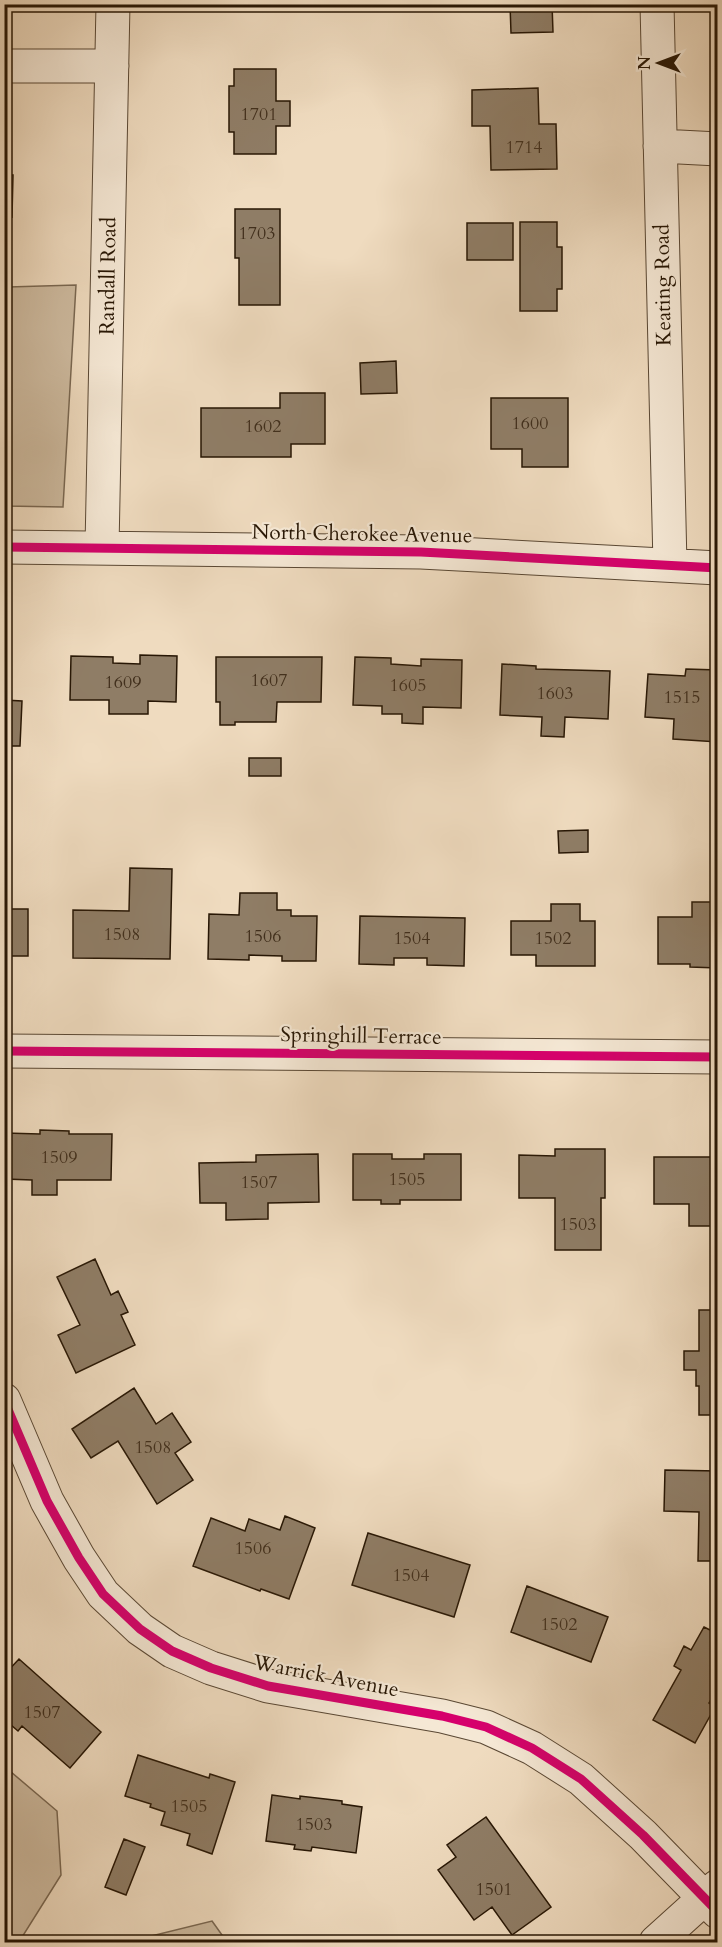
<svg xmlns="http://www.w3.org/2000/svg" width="722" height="1947" font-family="Cardo,serif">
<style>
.green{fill:#cdba9f;stroke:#7a6852;stroke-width:1.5}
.building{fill:#8f7d66;stroke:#281705;stroke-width:1.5}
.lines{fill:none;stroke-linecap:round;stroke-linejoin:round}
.minor-casing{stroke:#5a4834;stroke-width:35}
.minor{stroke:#f5e8d5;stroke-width:33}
.cycleway-casing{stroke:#f5e8d5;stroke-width:13}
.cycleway{stroke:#d6006c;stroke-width:9}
.labels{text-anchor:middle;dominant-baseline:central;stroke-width:4.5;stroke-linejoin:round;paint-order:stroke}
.number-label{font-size:18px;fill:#42301d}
.street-label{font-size:21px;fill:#281705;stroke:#f5e8d5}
</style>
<rect width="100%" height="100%" fill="#efdbbf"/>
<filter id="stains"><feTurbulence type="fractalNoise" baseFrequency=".00333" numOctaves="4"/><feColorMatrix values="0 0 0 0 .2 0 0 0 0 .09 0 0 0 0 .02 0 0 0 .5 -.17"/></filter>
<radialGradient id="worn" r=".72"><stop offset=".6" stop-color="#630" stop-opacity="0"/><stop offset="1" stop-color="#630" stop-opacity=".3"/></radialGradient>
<path class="green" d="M4,285L8,287L76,285L63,507L5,506Z
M4,1766L57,1811L61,1875L19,1942H5Z
M212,1921L227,1942H128L131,1941Z"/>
<path class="building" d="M215,4H263V10H215Z
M510,4H552L553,32L511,33Z
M234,69H276V101H290V126H276V154H234V132H229V86H234Z
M538,88L539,124H556L557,169L491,170L490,126H472V90Z
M4,148H9L8,175H13L12,217L7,216L6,254Z
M235,209H280V305H239V258H235Z
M520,222H557V247H562V289H557V311H520Z
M467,223H513V260H467Z
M396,361L397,393L361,394L360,363Z
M280,393H325V444H291V457H201V408H280Z
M491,398H568V467H522V449H491Z
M140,655L177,656L176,702L148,701V714H109V700H70L71,656L113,657V663L140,664Z
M216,657H322L321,702H277L276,722H235V725H220V702H216Z
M355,657L391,658V664L421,666V659L462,660L461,708L423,707V724L402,723V714H382V706L353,705Z
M502,664L536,666V669L610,671L608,719L565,717L564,737L541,736L542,717L500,715Z
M686,669L718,670V742L673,739L674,719L645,717L648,674L685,676Z
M4,700L22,701L20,746H4Z
M249,758H281V776H249Z
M588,830V852L559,853L558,831Z
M130,868L172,869L170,959L73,958V910L129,911Z
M240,893H277V910H291V916H317L316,961H282V956L249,955V960L208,959L209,914L239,915Z
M692,902H718V968L690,967V964H658V917H692Z
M551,904H580V921H595V966H536V955H511V921H551Z
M4,909H28V956H4Z
M360,916L465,918L464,966L427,965V958H394V965L359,964Z
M40,1130L69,1131V1134H112L111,1180H57V1195H32V1180L5,1179V1133L40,1134Z
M555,1149H605V1198H601V1250H555V1198H519V1155L555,1156Z
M318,1154L319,1202L268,1203V1219L226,1220V1203H200L199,1163L256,1162V1155Z
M353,1154H392V1159H424V1154H461V1200H400V1204H381V1200H353Z
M654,1157H718V1226H689V1204H654Z
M95,1259L111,1295L118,1291L128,1312L121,1315L135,1345L76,1373L58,1335L80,1325L57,1277Z
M699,1310H718V1415H699V1386H696V1370H684V1351H699Z
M134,1388L156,1424L172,1413L191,1442L175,1453L193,1480L157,1504L118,1441L91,1458L72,1429Z
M665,1470L718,1471V1561H698L699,1512L664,1511Z
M285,1516L315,1528L289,1599L261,1589L260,1591L193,1566L211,1518L245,1531L249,1519L280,1530Z
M368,1533L470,1565L454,1617L352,1585Z
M527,1586L608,1617L591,1662L511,1632Z
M704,1627L718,1634V1688L709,1703L715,1707L695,1743L653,1720L681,1670L674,1666L684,1646L691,1650Z
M19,1659L101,1732L70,1768L22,1726L18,1731L4,1719L6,1711L4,1710V1675Z
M138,1755L209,1778L210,1774L235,1782L212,1854L187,1845L190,1834L161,1825L165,1812L150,1807L151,1804L125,1796Z
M272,1795L300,1799V1796L342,1801V1804L362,1807L356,1853L312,1847L311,1851L294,1849L295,1845L266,1841Z
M486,1817L551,1907L512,1935L492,1907L474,1920L438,1870L456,1857L447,1845Z
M124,1839L145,1847L126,1895L105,1887Z"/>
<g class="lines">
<g class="minor-casing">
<path id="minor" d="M657,4L670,565
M4,66H112
M660,146L718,149
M4,547L421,552L718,568
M102,547L113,4
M4,1051L718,1057
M4,1400L47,1501L79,1558L103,1594L140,1629L172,1651L211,1668L268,1686L442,1716L486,1727L532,1748L581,1779L643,1835L718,1912
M656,1942L718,1886"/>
</g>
<use href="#minor" class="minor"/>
<g class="cycleway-casing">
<path id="cycleway" d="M4,547L421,552L718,568
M4,1051L718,1057
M4,1400L47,1501L79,1558L103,1594L140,1629L172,1651L211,1668L268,1686L442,1716L486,1727L532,1748L581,1779L643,1835L718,1912"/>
</g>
<use href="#cycleway" class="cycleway"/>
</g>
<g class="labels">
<g class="number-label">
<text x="259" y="114">1701</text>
<text x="524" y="147">1714</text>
<text x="257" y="233">1703</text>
<text x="530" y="423">1600</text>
<text x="263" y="426">1602</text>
<text x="269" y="680">1607</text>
<text x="123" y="682">1609</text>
<text x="408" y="685">1605</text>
<text x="555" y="693">1603</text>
<text x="682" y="697">1515</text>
<text x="122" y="934">1508</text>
<text x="263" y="936">1506</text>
<text x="412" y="938">1504</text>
<text x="553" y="938">1502</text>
<text x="59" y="1157">1509</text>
<text x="407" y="1179">1505</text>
<text x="259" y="1182">1507</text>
<text x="578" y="1224">1503</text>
<text x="153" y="1447">1508</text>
<text x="253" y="1548">1506</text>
<text x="411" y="1575">1504</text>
<text x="559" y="1624">1502</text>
<text x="42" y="1712">1507</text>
<text x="189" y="1806">1505</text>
<text x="314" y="1824">1503</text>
<text x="494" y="1889">1501</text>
</g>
<g class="street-label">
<text transform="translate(108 276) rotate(-89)">Randall Road</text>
<text transform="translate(663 285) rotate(-91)">Keating Road</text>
<text transform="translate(362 534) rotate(1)">North Cherokee Avenue</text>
<text transform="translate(361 1036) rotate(1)">Springhill Terrace</text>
<text transform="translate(326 1676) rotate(11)">Warrick Avenue</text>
</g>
</g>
<rect width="722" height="1947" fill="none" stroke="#efdbbf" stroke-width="24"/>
<rect x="6" y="6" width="710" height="1935" fill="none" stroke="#281705" stroke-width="3"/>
<rect x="12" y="12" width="698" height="1923" fill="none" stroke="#281705" stroke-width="1.5"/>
<g transform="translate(659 63) rotate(270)" stroke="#f5e8d5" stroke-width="4.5" paint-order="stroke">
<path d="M0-4.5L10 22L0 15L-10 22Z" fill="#281705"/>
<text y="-9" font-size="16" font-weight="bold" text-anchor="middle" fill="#281705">N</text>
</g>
<rect width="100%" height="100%" filter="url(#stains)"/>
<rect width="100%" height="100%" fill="url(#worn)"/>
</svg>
